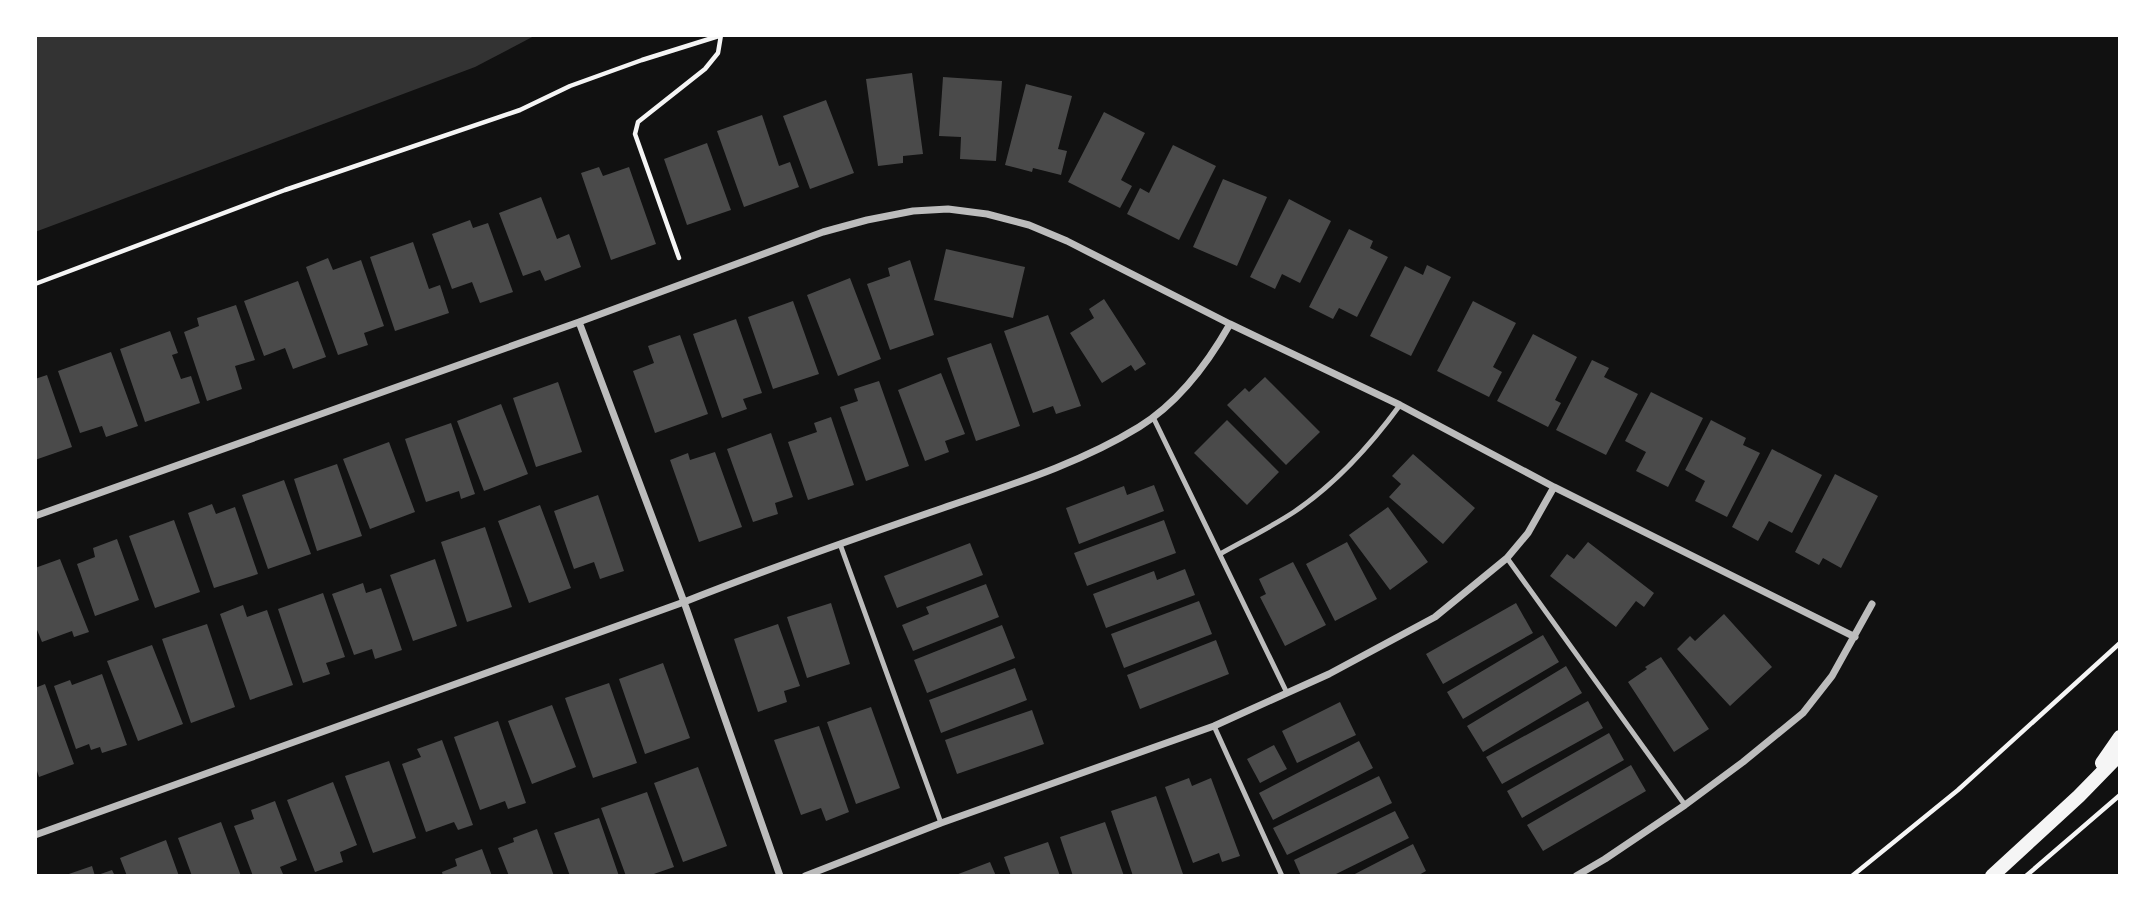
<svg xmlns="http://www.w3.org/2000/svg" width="2155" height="911" font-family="Barlow,sans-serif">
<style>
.water{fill:#333}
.building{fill:#4a4a4a}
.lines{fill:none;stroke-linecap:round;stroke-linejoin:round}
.path{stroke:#f5f5f5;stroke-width:4.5}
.service{stroke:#bcbcbc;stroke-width:5}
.minor{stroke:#bcbcbc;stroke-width:7}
.secondary{stroke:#f5f5f5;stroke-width:14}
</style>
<rect width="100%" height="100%" fill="#111"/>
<path class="water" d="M35,35H536L475,67L35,232Z"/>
<path class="building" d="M912,73L923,154L903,156V163L878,166L866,79Z
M943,77L1002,81L996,161L960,159L961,137L939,136Z
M1026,84L1072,96L1058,149L1067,151L1061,175L1033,168L1032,172L1005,165Z
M826,100L854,173L810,189L783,116Z
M1104,112L1145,133L1121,180L1132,186L1120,208L1068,182Z
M762,115L779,166L790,162L799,187L744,207L717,131Z
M707,143L731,210L687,225L664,159Z
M1173,145L1216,166L1179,240L1127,214L1140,188L1149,193Z
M599,167L603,176L629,167L656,244L611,260L581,173Z
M1223,179L1267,197L1237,266L1193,247Z
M541,197L557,239L569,234L581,267L545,281L540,270L523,276L499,213Z
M1289,199L1331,221L1300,283L1282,274L1275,289L1250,277Z
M470,220L473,228L488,223L513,292L480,303L472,282L452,289L432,234Z
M1349,229L1373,241L1370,248L1388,257L1357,317L1339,308L1333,319L1309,307Z
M413,242L429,289L440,285L449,313L395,331L370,257Z
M946,249L1025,267L1013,318L934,300Z
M328,258L333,270L361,260L384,326L364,333L368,345L338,355L306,267Z
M910,260L934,335L890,350L867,284L890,276L888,268Z
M1427,265L1451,277L1411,356L1370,336L1405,266L1423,275Z
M850,278L881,359L838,376L807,295Z
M298,281L326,357L293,369L285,348L264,356L244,301Z
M1104,299L1146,364L1135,371L1131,365L1102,383L1070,333L1094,318L1089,309Z
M793,301L819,374L773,389L748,317Z
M1473,301L1516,323L1493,367L1502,372L1489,397L1437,371Z
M236,305L255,360L235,366L242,389L207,401L184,332L199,326L197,318Z
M1048,315L1081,406L1056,414L1053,406L1033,413L1004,331Z
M736,319L762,393L743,399L747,409L722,418L693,334Z
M170,331L178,353L172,355L181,379L191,376L200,403L145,422L120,349Z
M1533,334L1577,357L1555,400L1561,403L1548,427L1497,401Z
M680,335L708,414L655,433L633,371L654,363L648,346Z
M991,343L1020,426L976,441L947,358Z
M111,352L138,426L106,437L102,426L80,433L58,371Z
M1592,360L1609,368L1604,377L1638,394L1606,455L1556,430Z
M941,373L965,434L945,441L949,452L925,461L898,390Z
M47,375L72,447L35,460V379Z
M1265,377L1320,432L1286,465L1227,405L1245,388L1249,392Z
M879,381L909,466L866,481L840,407L858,401L854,389Z
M558,382L582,452L536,467L513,398Z
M1651,392L1703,418L1668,487L1636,471L1646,452L1625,441Z
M501,404L528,474L484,491L457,421Z
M831,417L854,485L808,500L788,442L817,432L814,423Z
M1227,420L1279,472L1247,505L1194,453Z
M1711,420L1746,438L1743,445L1760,453L1727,517L1695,501L1705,481L1685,470Z
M451,423L475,494L461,499L459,491L426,502L405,439Z
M771,433L793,497L775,503L778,514L753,522L727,449Z
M389,442L415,512L370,529L343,459Z
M1772,449L1822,475L1792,533L1769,521L1758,541L1732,527Z
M715,452L742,527L699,542L670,460L688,453L690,460Z
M1413,454L1475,508L1443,544L1389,497L1401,484L1392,476Z
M337,464L362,536L317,551L294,479Z
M1835,474L1878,496L1841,568L1823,558L1819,565L1795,552Z
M284,480L311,554L268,569L242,495Z
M1154,485L1164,511L1079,544L1066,508L1124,486L1127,495Z
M598,495L624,571L600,579L594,562L574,569L554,511Z
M212,504L216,514L235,507L258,574L214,588L188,513Z
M540,505L571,588L529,603L498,521Z
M1388,507L1428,562L1390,590L1349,535Z
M174,520L200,592L155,608L129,536Z
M1164,520L1176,553L1087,586L1074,553Z
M485,527L512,607L467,622L441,542Z
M117,539L139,600L95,616L77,564L95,557L93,548Z
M1347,542L1377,599L1335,621L1306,564Z
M1588,542L1654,593L1644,607L1636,601L1616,627L1550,576L1567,554L1574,559Z
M970,543L983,575L897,608L884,576Z
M60,559L89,632L74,637L72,631L42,642L35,625V568Z
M435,559L457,626L413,641L390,575Z
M1293,562L1326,625L1285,646L1260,597L1266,594L1259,579Z
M1185,569L1195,595L1106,628L1093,594L1154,571L1157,580Z
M363,583L366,593L381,588L402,650L375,659L372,649L354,655L332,594Z
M986,584L999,617L913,651L902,625L929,614L926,607Z
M323,593L345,657L326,663L330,674L303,683L278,609Z
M1199,601L1212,634L1124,668L1111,634Z
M831,603L850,664L807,678L787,617Z
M1516,603L1533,633L1443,684L1426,654Z
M243,605L247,617L267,610L293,685L250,700L220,614Z
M1724,614L1772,667L1730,706L1677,649L1690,636L1695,641Z
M207,624L235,707L191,723L162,639Z
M778,624L800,686L784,691L787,702L758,712L734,639Z
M1002,625L1015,658L927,693L914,660Z
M1543,635L1559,662L1463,719L1447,692Z
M1216,640L1229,674L1140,709L1127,675Z
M152,645L183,724L138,741L107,661Z
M1661,657L1709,729L1674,752L1628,682L1647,669L1645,667Z
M663,663L690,738L645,754L619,679Z
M1566,666L1582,693L1483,752L1467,726Z
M1015,668L1027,700L941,733L929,700Z
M102,674L127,745L102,753L100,747L91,750L89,744L76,749L54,686L70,680L72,685Z
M609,683L637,763L593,778L565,698Z
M45,684L74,764L39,777L37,771H35V688Z
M1588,701L1603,728L1502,784L1486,757Z
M1340,702L1356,735L1297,763L1282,731Z
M552,705L576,767L532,784L508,721Z
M871,707L900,788L856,804L827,722Z
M1032,710L1044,744L957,774L945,740Z
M498,721L526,803L508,809L505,801L480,810L454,737Z
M819,726L849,812L826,821L821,808L801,815L774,740Z
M1609,733L1624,760L1522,818L1507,791Z
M442,740L473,825L458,830L454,822L426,832L402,764L421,757L417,749Z
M1359,741L1373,768L1273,820L1259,793Z
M1274,745L1287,769L1260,783L1247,759Z
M389,761L416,838L373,853L345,776Z
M1631,765L1646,791L1543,851L1527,825Z
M698,767L727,846L683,862L654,783Z
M1379,776L1392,803L1287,855L1273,828Z
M1189,778L1192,786L1211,778L1240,856L1222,862L1219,853L1193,863L1165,787Z
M333,782L357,845L340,852L343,862L315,872L287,800Z
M647,792L674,867L648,876H626L601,808Z
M1156,796L1183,874L1176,876H1133L1111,811Z
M275,801L297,860L280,867L283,874L279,876H253L234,826L254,819L251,810Z
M1395,811L1409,838L1332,876H1301L1294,860Z
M599,818L619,876H570L554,833Z
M221,822L241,876H192L178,838Z
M1105,822L1124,876H1073L1060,837Z
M537,829L554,876H509L498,848L514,842L513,838Z
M166,840L179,876H127L120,858Z
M1048,842L1060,876H1011L1004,857Z
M1413,844L1426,871L1417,876H1351Z
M482,849L492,876H443L442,872L457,866L455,859Z
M990,862L996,876H953Z
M92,866L95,876L112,870L115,876H63Z"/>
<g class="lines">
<path class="path" d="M679,258L635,134L638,122L705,69L718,53L721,35
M35,284L285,190L520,110L570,86L642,60L722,35
M1852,876L1958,790L2120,643
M2026,876L2120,795"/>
<path class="service" d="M1153,417L1287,693
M840,544L941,823
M1220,554C1245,540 1271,527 1294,512C1337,483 1370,446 1400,405
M1507,558L1685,805
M1214,726L1282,876"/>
<path class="minor" d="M579,322L684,602L780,876
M35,516L579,322L823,232L867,220L913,211L948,209L987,214L1029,225L1067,241L1230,324L1400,405L1554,487L1855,637
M35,835L684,602C770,568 856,538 943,508C1010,485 1079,464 1139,427C1178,403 1208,363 1230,324
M805,876L941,823L1214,726L1329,674L1435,617L1507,558L1528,533L1554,487
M1576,876L1605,859L1685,805L1743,762L1803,713L1832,676L1872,604"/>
<path class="secondary" d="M2102,763L2120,737
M1992,876L2079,796L2120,754"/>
</g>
<rect width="2155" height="911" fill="none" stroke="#ffffff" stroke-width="74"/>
</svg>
